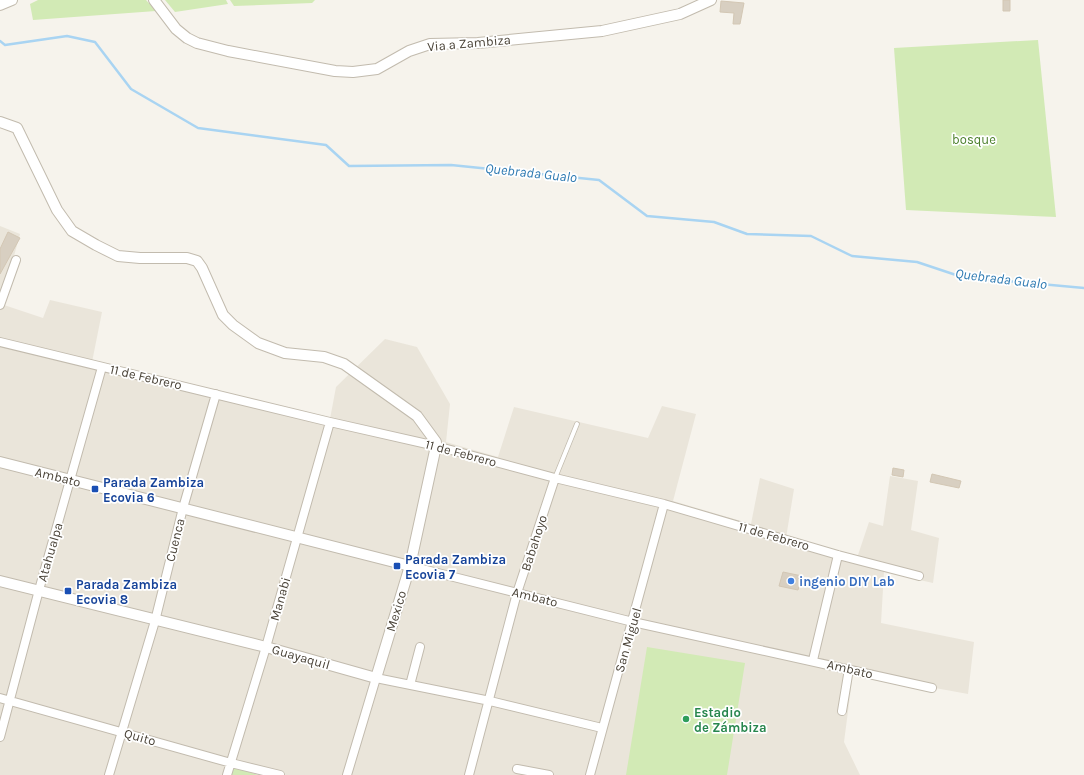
<svg xmlns="http://www.w3.org/2000/svg" width="1084" height="775" font-family="Karla,sans-serif">
<style>
.residential{fill:#eae5da}
.green{fill:#d2eab5}
.lines{fill:none;stroke-linecap:round;stroke-linejoin:round}
.stream{stroke:#a9d4f2;stroke-width:2.5}
.building{fill:#d8cfc1;stroke:#d3c7b4}
.service-casing{stroke:#c2bbae;stroke-width:5.5}
.minor-casing{stroke:#c2bbae;stroke-width:10}
.tertiary-casing{stroke:#c2bbae;stroke-width:12}
.service{stroke:#fff;stroke-width:4}
.minor{stroke:#fff;stroke-width:8}
.tertiary{stroke:#fff;stroke-width:10}
.transit-dot{fill:#1a4fb4;stroke:#fff;stroke-width:1.5}
.shop-dot{fill:#3f7fe0;stroke:#fff;stroke-width:1.5}
.leisure-dot{fill:#2e9e5b;stroke:#fff;stroke-width:1.5}
.labels{text-anchor:middle;dominant-baseline:central;stroke-width:3.5;stroke-linejoin:round;paint-order:stroke}
.street-label{font-size:13px;fill:#4b4439;stroke:#fff}
.park-label{font-size:13px;fill:#4a7f2a;stroke:#fff}
.transit-label{font-size:13px;font-weight:bold;fill:#164399;stroke:#fff;text-anchor:start}
.shop-label{font-size:13px;font-weight:bold;fill:#366cbe;stroke:#fff;text-anchor:start}
.leisure-label{font-size:13px;font-weight:bold;fill:#27864d;stroke:#fff;text-anchor:start}
.water-label{font-size:14px;font-style:italic;fill:#2e7ab2;stroke:#fff}
</style>
<rect width="100%" height="100%" fill="#f6f3ec"/>
<path class="residential" d="M0,226L20,234L1,304L43,318L50,300L102,312L92,362L330,419L336,387L385,339L417,347L450,404L446,442L498,457L514,407L648,438L662,406L696,414L673,501L751,524L760,478L794,489L786,538L856,561L869,522L883,526L890,476L918,481L911,530L939,538L933,583L884,572L881,623L974,642L968,694L853,673L844,742L860,775H286L231,760L227,775H0Z"/>
<path class="green" d="M38,0H146L156,11L33,20L30,4Z
M165,0H226L228,4L175,12Z
M230,0H315L312,3L234,6Z
M1038,40L1056,217L906,210L894,48Z
M647,647L745,663L727,775H626Z
M233,767L258,775H231Z"/>
<g class="lines">
<path class="stream" d="M0,41L5,45L67,36L95,42L131,89L198,128L326,145L349,166L451,165L599,180L647,216L714,222L747,234L811,236L852,256L917,262L962,277L1084,288"/>
</g>
<path class="building" d="M1003,0H1010V11H1003Z
M721,1L744,3L740,24H733L734,13L720,12Z
M8,232L20,238L0,274V249Z
M893,468L904,470L903,477L892,475Z
M932,474L961,481L959,488L930,482Z
M783,572L802,576L798,590L779,586Z"/>
<g class="lines">
<g class="service-casing">
<path id="service" d="M555,478L577,424"/>
</g>
<g class="minor-casing">
<path id="minor" d="M0,305L16,260
M0,342L330,422L436,446L555,478L664,504L838,555L919,576
M410,566L633,622L932,688
M813,660L838,555
M410,685L420,647
M0,698L231,763L280,775
M842,711L849,669
M0,737L39,590L102,367
M517,769L549,775
M109,775L155,621L183,508L216,394
M227,775L266,647L330,422
M347,775L376,678L490,701L602,728
M469,775L517,593L555,478
M590,775L664,504"/>
</g>
<g class="tertiary-casing">
<path id="tertiary" d="M154,0L176,29L187,38L197,43L228,51L335,71L353,72L377,69L409,51L430,44L478,43L602,31L680,14L711,0
M0,5L12,0
M0,122L17,128L57,210L72,231L96,245L118,256L140,258H187L197,261L202,268L223,315L233,325L258,343L285,353L324,357L344,364L417,416L436,442V446L410,566L376,678L266,647L0,581
M0,462L410,566"/>
</g>
<use href="#service" class="service"/>
<use href="#minor" class="minor"/>
<use href="#tertiary" class="tertiary"/>
</g>
<g class="transit-dot">
<rect x="91" y="485" width="8" height="8" rx="2"/>
<rect x="393" y="562" width="8" height="8" rx="2"/>
<rect x="64" y="587" width="8" height="8" rx="2"/>
</g>
<circle class="shop-dot" cx="791" cy="581" r="4"/>
<circle class="leisure-dot" cx="686" cy="719" r="4"/>
<g class="labels">
<g class="street-label">
<text transform="translate(469 43) rotate(-5)">Via a Zambiza</text>
<text transform="translate(146 377) rotate(13)">11 de Febrero</text>
<text transform="translate(461 453) rotate(15)">11 de Febrero</text>
<text transform="translate(58 477) rotate(14)">Ambato</text>
<text transform="translate(774 536) rotate(16)">11 de Febrero</text>
<text transform="translate(175 540) rotate(-76)">Cuenca</text>
<text transform="translate(534 543) rotate(-72)">Babahoyo</text>
<text transform="translate(50 552) rotate(-74)">Atahualpa</text>
<text transform="translate(535 597) rotate(14)">Ambato</text>
<text transform="translate(280 599) rotate(-74)">Manabi</text>
<text transform="translate(396 611) rotate(-73)">Mexico</text>
<text transform="translate(628 640) rotate(-74)">San Miguel</text>
<text transform="translate(301 657) rotate(16)">Guayaquil</text>
<text transform="translate(850 669) rotate(13)">Ambato</text>
<text transform="translate(140 737) rotate(16)">Quito</text>
</g>
<g class="park-label">
<text x="974" y="139">bosque</text>
</g>
<g class="transit-label">
<text x="103" y="482">Parada Zambiza<tspan x="103" dy="15">Ecovia 6</tspan></text>
<text x="405" y="559">Parada Zambiza<tspan x="405" dy="15">Ecovia 7</tspan></text>
<text x="76" y="584">Parada Zambiza<tspan x="76" dy="15">Ecovia 8</tspan></text>
</g>
<g class="shop-label">
<text x="799" y="581">ingenio DIY Lab</text>
</g>
<g class="leisure-label">
<text x="694" y="712">Estadio<tspan x="694" dy="15">de Zámbiza</tspan></text>
</g>
<g class="water-label">
<text transform="translate(531 173) rotate(6)">Quebrada Gualo</text>
<text transform="translate(1001 279) rotate(7)">Quebrada Gualo</text>
</g>
</g>
</svg>
